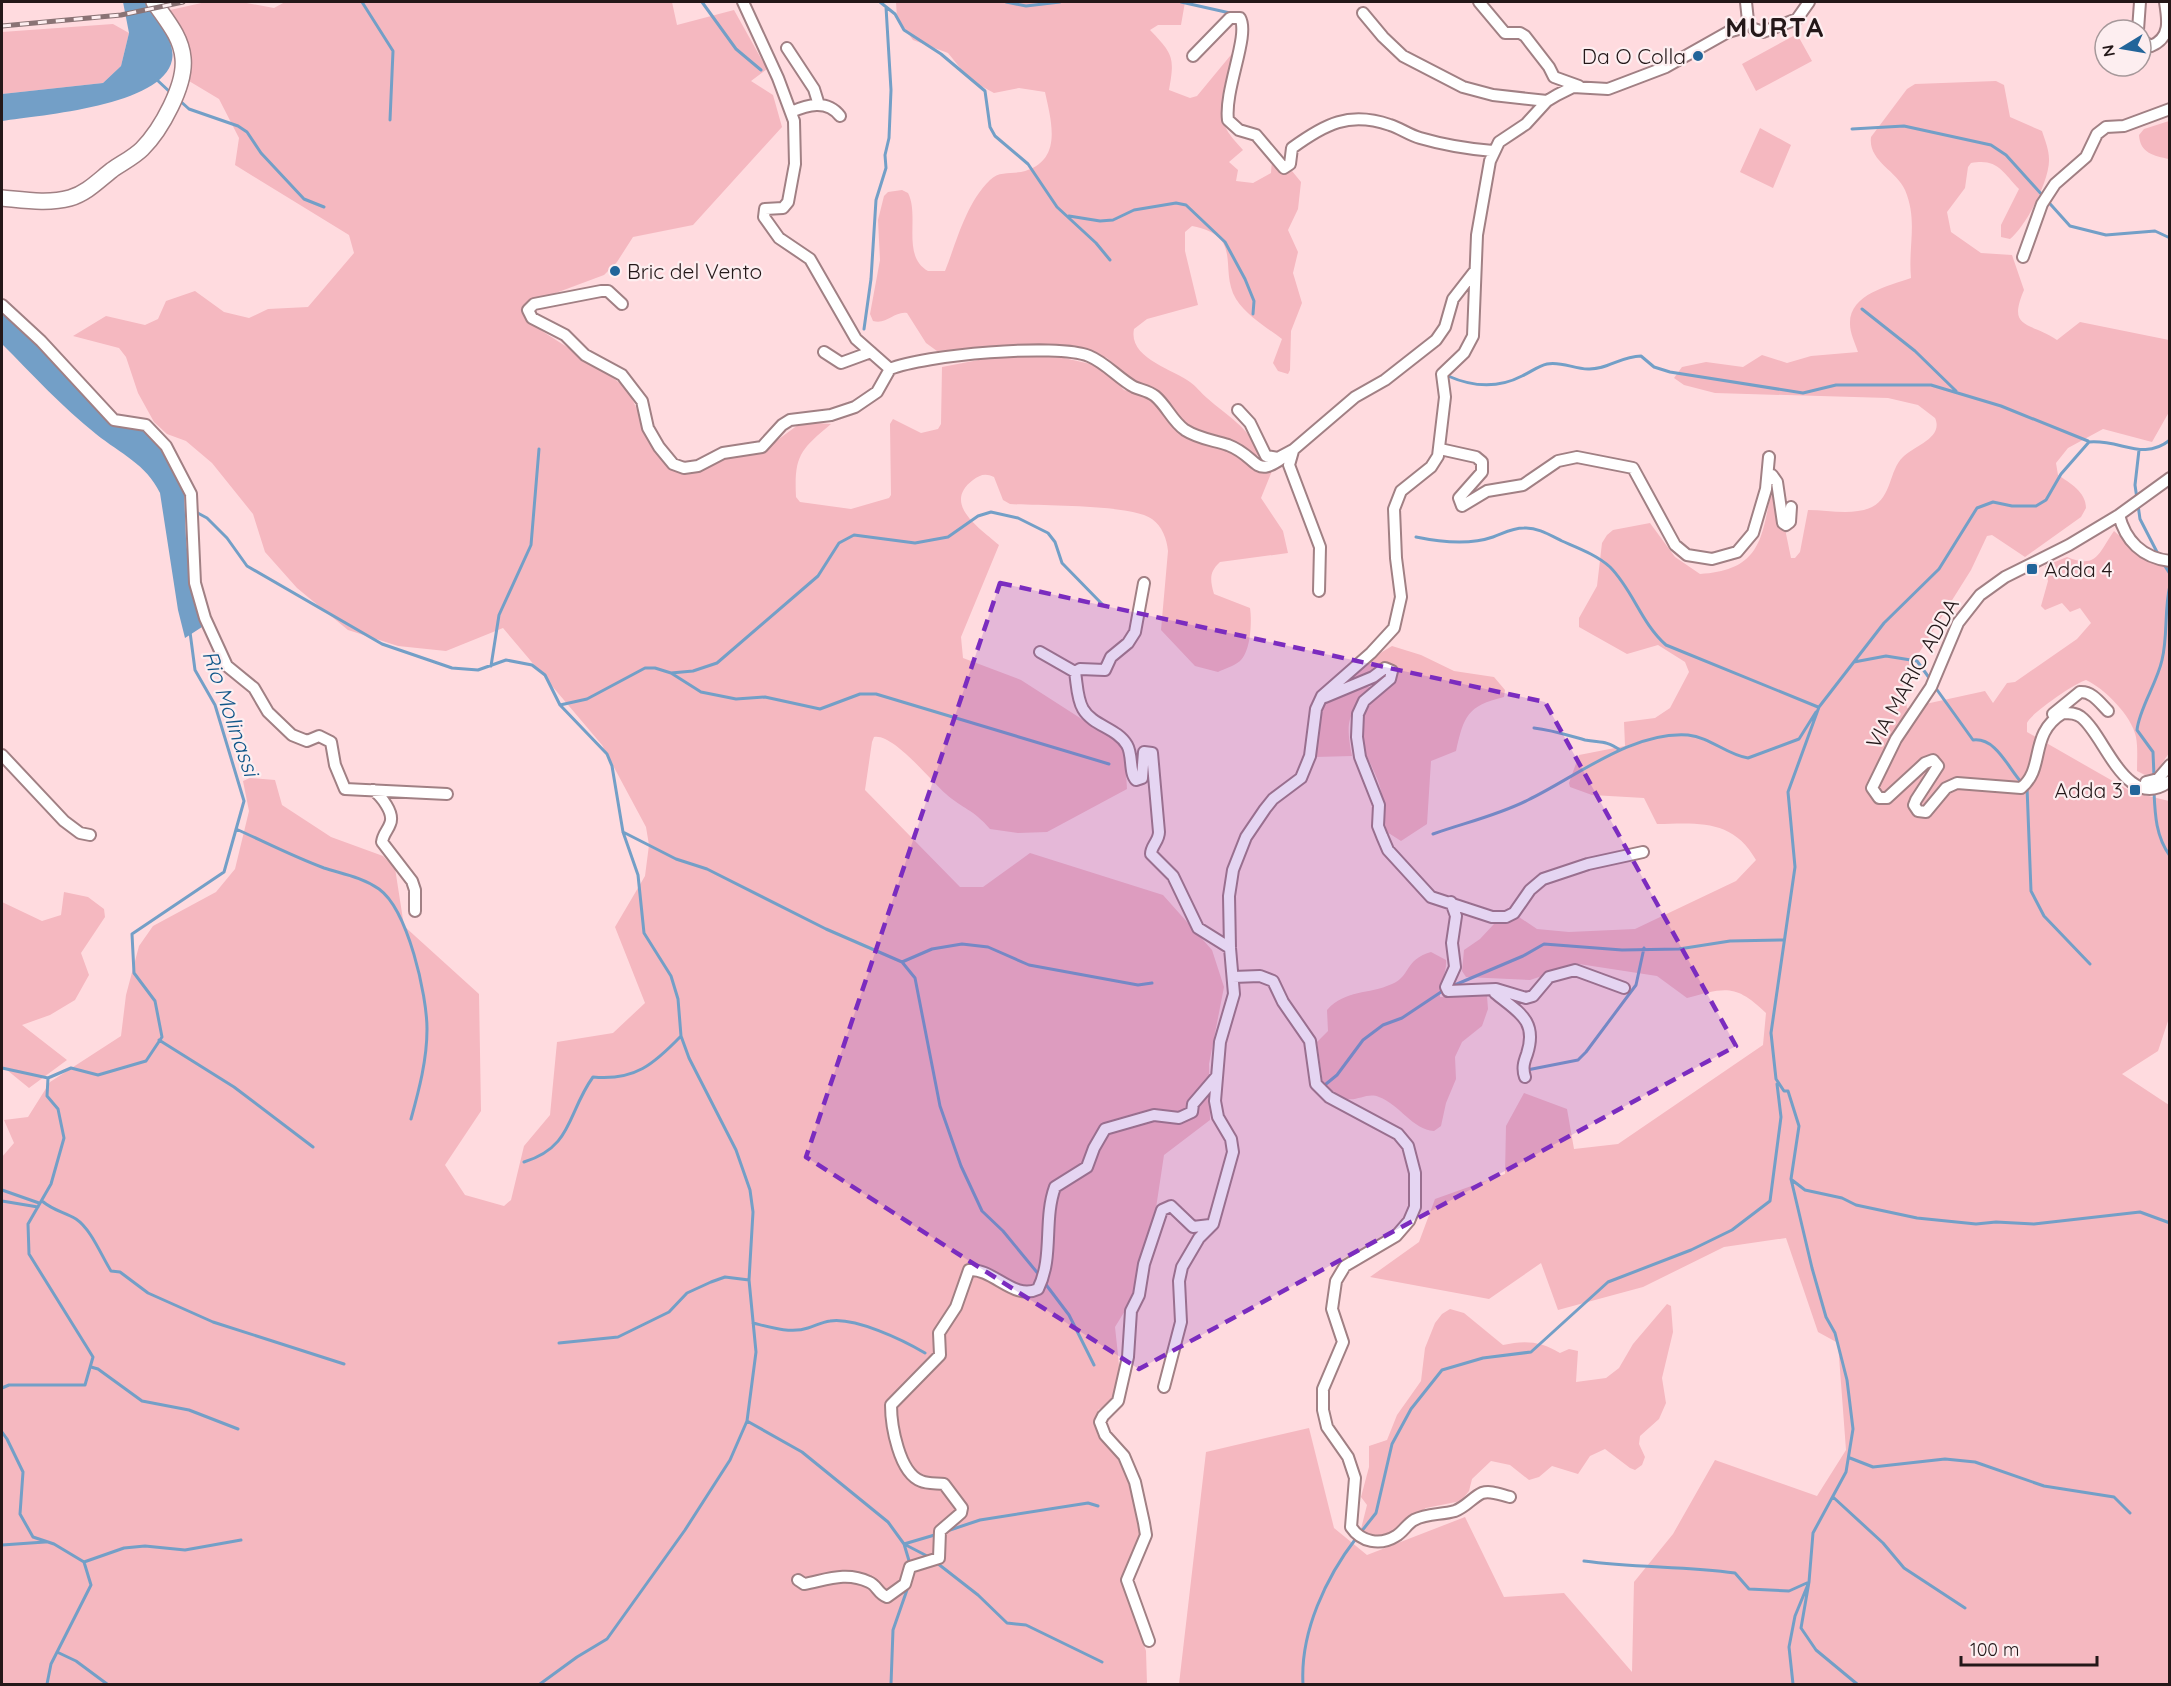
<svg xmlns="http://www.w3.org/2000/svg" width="2171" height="1686" font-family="Quicksand,sans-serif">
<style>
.green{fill:#f5b8c0}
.water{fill:#739fc7}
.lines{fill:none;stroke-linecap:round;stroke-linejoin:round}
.stream{stroke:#739fc7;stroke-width:3}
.street-casing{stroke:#a18084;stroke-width:14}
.secondary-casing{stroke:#a18084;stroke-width:18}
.street{stroke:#fff;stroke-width:10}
.secondary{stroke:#fff;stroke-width:15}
.rail-casing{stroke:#8a7375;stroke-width:5}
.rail{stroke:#fdeef0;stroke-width:3;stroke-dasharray:9;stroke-linecap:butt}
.marked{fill:#7b2cbf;fill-opacity:0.2;stroke:#7b2cbf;stroke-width:4.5;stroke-dasharray:12 8;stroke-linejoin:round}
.poi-dot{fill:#22659a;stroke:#fdeef0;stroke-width:2}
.labels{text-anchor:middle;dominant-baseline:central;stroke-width:4.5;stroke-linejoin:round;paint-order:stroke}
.poi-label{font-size:21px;fill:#241819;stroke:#fdeef0;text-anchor:end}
.street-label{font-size:21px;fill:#241819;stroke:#fdeef0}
.water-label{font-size:22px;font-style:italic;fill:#105689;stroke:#fdeef0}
.district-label{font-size:27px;font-weight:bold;letter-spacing:1.5px;fill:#241819;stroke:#fdeef0}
</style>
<rect width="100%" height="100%" fill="#ffdbdf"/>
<path class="green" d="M206,2H241L274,8L285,2H672L677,25L734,10L767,69L751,81L773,95L782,127L693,225L633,237L617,262L604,275L529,303L524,311L527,321C544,333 619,378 627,390C646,420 648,461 687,473L726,456L749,455L764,450L802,422L831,424C800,450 794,456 796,497L800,502L851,509L889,498L891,495L890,424L893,419L921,433L938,429L941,424L942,367L989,358L1029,356L1064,358L1095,365L1111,376L1124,390L1143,395L1157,406L1173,425L1189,439L1227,450L1256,471H1272L1261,498L1283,531L1288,553L1220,562C1209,572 1210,580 1214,594L1250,608C1252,621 1251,651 1240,661C1234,666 1224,669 1218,672L1195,666L1161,630L1168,551C1167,539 1162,526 1152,519C1131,504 1039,506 1010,504L1003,500L994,477C985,473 980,475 973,480C941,504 981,529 999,545L961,637L963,658L1021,680L1119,743L1125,755L1127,789L1047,832L1018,833L990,829C973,809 963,809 946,794C931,781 893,733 874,737L872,742L865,790L960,887H983L1030,853L1163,895L1212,950L1224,987L1209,1064L1210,1120L1164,1155L1156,1208L1134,1296L1115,1327L1120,1374L1113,1401L1098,1410L1097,1434L1114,1451L1129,1481L1140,1536L1122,1579L1146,1651L1147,1684H2V1157L14,1143L4,1120L28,1117L50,1082L121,1036L126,995L139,946L153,926L216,892L235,869L249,811L243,781L250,778L275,780L282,805L331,837L383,856L395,868L404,926L479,994L481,1111L445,1165L465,1195L504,1206L511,1200L524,1146L550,1115L557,1042L613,1033L645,1003L615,927L645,876L649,845L646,827L602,745L503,628L446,651L398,646L348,630L297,588L265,552L253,514L212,463L186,441L167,434L154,422L138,393L126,357L119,348L73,336L106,316L145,325L158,319L166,301L195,291L224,312L249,318L268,309L308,307L354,253L349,235L235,165L239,138L219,99L189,81C189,55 186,32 170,10Z
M896,2H1185L1181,25H1158L1150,30C1173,54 1175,57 1169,90L1190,98L1197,96L1235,50C1228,73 1216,102 1225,126C1228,134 1237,143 1243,150L1229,162L1238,170L1236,181L1253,183L1271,173L1272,159L1286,172L1292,171L1301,182L1298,209L1288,230L1298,252L1293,273L1302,303L1291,331L1290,370L1288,374L1278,371L1273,363L1282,339C1266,327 1247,316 1236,299C1218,269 1245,236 1192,226L1185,232V251L1198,305L1147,319L1134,329C1128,358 1173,369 1190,382C1196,386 1201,393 1207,398C1227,416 1249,427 1260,454L1254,458L1231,442L1186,425L1107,358L1086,351L990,348L937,351L926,343L907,313C894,311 887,325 873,321L870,314L880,260L878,220L884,196L888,192L902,190L908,193C920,216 901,256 928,271H945C957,241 966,203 990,180C999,171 1010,174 1021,172C1063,162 1052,124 1045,92L1019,88L994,93L970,80L948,53L913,40L897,18Z
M113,24L129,33L121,66L103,83L2,94V32Z
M1797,34L1812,61L1756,91L1742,64Z
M1996,81L2004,85L2010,117L2042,131C2045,140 2049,150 2049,159C2050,180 2026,226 2010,239L2001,237V225L2019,189C2002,171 1997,158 1971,163L1968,167L1965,188L1947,212L1951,232L1981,253L2012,255L2024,290C2007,330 2029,321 2057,340L2080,322L2169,340V412L2152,442L2103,429L2068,448L2056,463L2058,475C2070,483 2086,492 2086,508L2081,517L2025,557L1992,535L1987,536L1971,570L1902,680L1907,708L1985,691L1993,703L2007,683L2015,682L2077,639L2091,623L2080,608L2070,612L2062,603L2045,610L2041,606L2048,581L2045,566L2067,557C2097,569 2098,554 2114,531L2140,554L2169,565V753L2155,774L2145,775L2137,771C2137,760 2138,748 2136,737C2132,716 2104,688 2086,680C2075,683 2030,714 2027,723V732L2132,792L2169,801V1018L2158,1051L2122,1074L2169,1105V1684H1179L1206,1452L1309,1428L1334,1528L1367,1555L1465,1517L1504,1597L1564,1593L1632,1672L1634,1582L1673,1534L1715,1460L1817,1496L1846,1450L1838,1343L1818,1332L1786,1238L1724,1247L1643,1287L1558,1310L1541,1263L1489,1299L1370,1277L1419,1242L1435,1199L1505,1174L1506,1126L1524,1093L1567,1109L1574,1149L1618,1144L1763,1045L1766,1013C1736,984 1726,987 1687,998L1657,976L1579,964L1530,980L1466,977L1462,971L1464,950L1480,939L1494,924L1519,917L1537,929L1569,932L1635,929L1736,881L1756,860C1733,819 1699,823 1657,824L1644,798L1592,795L1570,787L1569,783L1579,755L1625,746L1624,722L1655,718L1670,708L1689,672L1685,662L1658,645L1627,654L1579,627V618L1597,586L1602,543L1607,535L1613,530L1650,523L1675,557L1700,574C1761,570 1762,539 1772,486L1777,490L1791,558H1795L1800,552L1808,510C1829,510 1853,516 1872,507C1892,497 1889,470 1903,457C1914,446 1944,438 1935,418L1918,405L1888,398L1715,393L1684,385L1674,378L1682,367L1706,362L1743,367L1762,355L1787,363L1811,356L1858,352C1855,343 1850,333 1850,324C1849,294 1889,286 1911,278C1908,245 1918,221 1905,190C1896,170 1868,161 1871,137L1907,89L1915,84Z
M2169,121V159C2154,156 2140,153 2139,135L2144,129Z
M1760,128L1791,145L1773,188L1740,172Z
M1392,646L1421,655L1454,671L1494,677L1505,690L1504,697C1467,706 1464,716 1456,751L1431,761L1427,824L1401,841L1387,832C1383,820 1384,808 1382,796C1378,767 1351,744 1363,713C1369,694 1393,690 1397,672L1391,666L1339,686L1382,652Z
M1362,687H1371C1348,715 1345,720 1352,756L1315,757L1319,713L1323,703Z
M64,892L88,897L104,909L105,917L81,953L89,975L75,1000L50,1015L22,1025L67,1060L29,1088L2,1066V902L42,921L61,915Z
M1431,952L1446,960C1447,974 1439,982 1440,997L1483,994L1487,996L1488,1009L1482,1026L1462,1042L1455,1057L1456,1079L1446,1103L1441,1126L1434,1131C1413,1130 1399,1104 1379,1097C1368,1092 1358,1101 1347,1099C1338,1098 1329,1089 1323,1084L1317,1042L1328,1031L1327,1010C1346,989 1368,995 1392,984C1411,976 1404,960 1431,952Z
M1667,1304L1671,1306L1673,1332L1662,1378L1666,1403L1659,1419L1640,1436L1639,1444L1645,1457L1642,1465L1635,1470L1630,1468L1605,1449L1590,1456L1578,1474L1552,1466L1539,1477L1529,1480L1510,1465L1491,1461L1472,1479L1469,1491L1461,1501L1426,1508L1387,1537L1368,1536L1361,1529L1367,1505L1361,1497L1369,1467V1446L1387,1440L1397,1415L1421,1381L1425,1348L1435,1323L1442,1314L1450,1309L1464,1313L1503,1345C1524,1340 1541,1341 1560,1353L1569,1349L1578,1351L1576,1382L1606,1378L1619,1368L1633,1344Z"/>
<path class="water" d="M123,2H147C156,17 176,41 172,60C163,106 41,115 2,121V94L103,83L121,66L129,33Z
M2,314L39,345L112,423L125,428L145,430L155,440L184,490L186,539L191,590L202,627L185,638L178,610L160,493C146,464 121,454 96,434C62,407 32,374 2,344Z"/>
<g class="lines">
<path class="stream" d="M362,2L393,51L390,120
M702,2L736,49L761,70
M880,2L895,14L904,30L941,54L985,91L990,127L995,136L1028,164L1057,207L1096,243L1110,260
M1006,2L1026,6L1060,2
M1181,2L1230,13
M156,79L171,93
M178,99L189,109L238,126L247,132L261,153L304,199L324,207
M1852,129L1904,126L1991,145L2006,155L2070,226L2106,235L2155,231L2170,238
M1069,216L1100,221L1113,220L1134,210L1176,203L1186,205L1225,242L1245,279L1254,301L1253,314
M1862,309L1915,351L1956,391
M864,329L871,279L876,200L886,168L885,155L889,138L891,90L886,7
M1448,376C1473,387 1497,389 1522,376C1531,372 1538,366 1547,364C1561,361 1574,369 1588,369C1607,370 1621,356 1641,356L1654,367L1670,372L1803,393L1836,385H1931L2001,406L2088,441
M2137,499L2135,485L2139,450
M2138,505L2140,519L2158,554
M194,511L207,518L227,538L247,566L382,644L452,668L478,670L506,660L532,665L545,675L560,705L607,754L612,766L623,832L638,875L644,933L671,976L678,999L681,1036L689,1058L736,1150L750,1190L753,1212L749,1280L756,1352L747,1421L730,1460L685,1530L607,1639L577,1657L540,1684
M1416,537C1440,542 1470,545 1493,537C1504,533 1512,528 1524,528C1537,527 1550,535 1562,541C1578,548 1597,555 1610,567C1633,590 1641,623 1666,645L1818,707
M2163,563L2170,574
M1854,662L1886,656L1917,661L1930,679
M491,666L499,615L531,545L539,449
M671,673L693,671L717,663L818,576L839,543L854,535L915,543L948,537L978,516L991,512L1018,518L1048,533L1055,542L1062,563L1103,605
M1935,687L1973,740C1996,737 2008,768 2022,783
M560,705L587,699L645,668H655L671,673L701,692L736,699L765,697L820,709L860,694H876L1109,764
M1534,728C1552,730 1567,735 1585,740C1601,743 1605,740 1620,750
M2154,776L2153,752L2137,730C2139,709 2157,683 2162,660C2168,636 2164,610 2170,585
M2027,787L2031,891L2044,916L2090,964
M2154,792C2155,815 2156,837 2170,856
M236,829C265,842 294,857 324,868C343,874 362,877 379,889C408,910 427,995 427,1029C427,1060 419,1090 411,1119
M623,832L676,859L707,869L826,929L902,962L915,978L940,1106L961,1166L982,1211L1003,1231L1040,1276
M1433,834C1464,823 1499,815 1528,800C1576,777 1632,731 1688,735C1710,737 1727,755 1748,758L1799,739L1816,712
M902,962L932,949L962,944L988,947L1029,965L1138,985L1152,983
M1450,987L1523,956L1544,944L1622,950L1679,949L1730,941L1784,940
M159,1040L234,1087L313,1147
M2,1068L48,1078
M1527,1070L1578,1060L1586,1052L1636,985L1644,948
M1326,1084L1337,1075L1363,1040L1383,1025L1402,1018L1444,990
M524,1162C573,1147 567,1113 593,1077C635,1081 654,1064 681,1036
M1792,1180L1805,1190L1842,1198L1856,1205L1917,1218L1976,1224L1996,1222L2034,1224L2140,1212L2170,1223
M2,1190L39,1203
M2,1201L38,1207
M42,1201C54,1211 64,1212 76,1219C91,1229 101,1255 111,1271L120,1272L148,1293L213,1322L344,1364
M1044,1282L1069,1315L1094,1365
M753,1323C769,1327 791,1334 808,1328C815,1326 822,1322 830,1321C855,1317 903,1340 925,1353
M559,1343L618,1337L669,1312L687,1293L711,1282L725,1277L749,1280
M91,1367L98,1369L142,1401L189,1410L238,1429
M2,1388L9,1385H85L93,1357L29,1254L28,1224L51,1184L64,1138L58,1109L47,1096L48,1078L71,1068L98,1075L146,1061L162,1037L155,1001L134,973L132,934L224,872L244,801L215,705L195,670L190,632
M747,1421L802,1452L888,1522L904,1544L910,1564
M2,1432L7,1439L23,1472L20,1514L33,1537L54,1544L84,1562L91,1585L51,1664L47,1684
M1850,1458L1873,1467L1945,1459L1975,1462L2044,1486L2114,1497L2130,1513
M1833,1497L1883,1543L1904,1568L1965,1608
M947,1531L980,1520L1088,1503L1098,1506
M1361,1532L1376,1513L1392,1444L1411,1409L1442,1370L1483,1358L1531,1352L1608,1282L1691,1250L1732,1230L1770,1201L1781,1117L1777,1084
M904,1544L929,1557
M904,1544L938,1534
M2,1545L45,1542
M1584,1561C1635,1568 1684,1566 1735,1573L1749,1589L1789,1591L1809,1582L1801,1628L1816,1650L1857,1684
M84,1562L124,1548L145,1546L185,1550L241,1540
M937,1563L978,1595L1007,1623L1026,1625L1102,1662
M57,1652L76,1661L107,1684
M891,1684L893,1630L908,1587
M1303,1684C1300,1632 1326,1577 1357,1537
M1793,1684L1789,1647L1795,1616L1809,1582L1813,1533L1846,1472L1853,1429L1847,1380L1835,1333L1826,1317L1812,1268L1791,1179L1799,1126L1788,1091H1784L1776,1079L1771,1033L1795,867L1788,792L1819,707L1884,623L1939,569L1977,508L1993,502L2012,506H2036L2046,500L2061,474L2089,442C2121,439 2142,462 2170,440"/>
<g class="street-casing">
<path id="street" d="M743,2L778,78L794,121L795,164L788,202L783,208L765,209L764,217L779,238L810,259L856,339L890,369C923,355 1056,343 1089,356C1106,363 1118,378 1134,387C1141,390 1149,391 1155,396C1167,406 1172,421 1185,430C1199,439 1213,440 1228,445C1262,458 1252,484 1293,450
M1479,2L1505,33H1520L1525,36L1549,67L1554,77L1579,86
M1363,13L1383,37L1403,56L1463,87L1493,95L1547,101
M1742,28L1748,21L1746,2
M1754,29L1763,32L1797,19L1809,2
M2138,30L2140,2
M2141,40L2151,46C2171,38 2168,20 2165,2
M787,48L814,89L819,105
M1193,56L1230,18H1240C1250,35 1224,90 1228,120L1239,130L1256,135L1284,168L1290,164L1292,148C1325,124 1349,111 1390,125C1400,128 1409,135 1420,138C1444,145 1468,149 1493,151
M791,112C807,105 827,99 840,116
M2023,257L2042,204L2055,184L2086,157L2097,134L2106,127L2124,126L2170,109
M622,304L608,291H601L534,304L528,310L532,318L565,335L585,355L622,375L642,401L648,428L659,447L673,464L684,468L698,466L723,453L762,447L782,425L790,420L831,415L855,407L877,392L890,369
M2,305L41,341L114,420L146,425L166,446L191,494L195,583L205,618L227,666L254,688L268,712L292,735L307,741L319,736L331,742L335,765L345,789L447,794
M824,352L841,363L871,352
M1238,410L1250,423L1266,456L1278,458L1293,450L1355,397L1385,380L1436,340L1445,327L1453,299L1474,272
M1440,449L1476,457L1482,462V472L1459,498L1462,506L1487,491L1523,485L1558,461L1577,457L1633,468L1675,545L1687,555L1712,559L1737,552L1753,533L1766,489L1769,457
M1293,451L1289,465L1320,547L1319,591
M1768,476L1772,475L1777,482L1783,523L1786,525L1790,522L1791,507
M2170,478L2119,515L2069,545L2005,577L1980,595L1958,623L1931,687L1896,739L1872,788L1879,798H1887L1925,763L1933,760L1938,766L1916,800L1914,805L1918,811L1926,812L1946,788L1957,783L2021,788C2046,768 2028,734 2063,713C2069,713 2076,713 2081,717C2105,735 2126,814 2170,781
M2119,515C2125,540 2142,558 2170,561
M1144,583L1135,632L1128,643L1111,657L1105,670L1080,669L1075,672C1077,684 1077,699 1083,709C1093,726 1117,728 1127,745C1133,755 1129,773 1136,780L1142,778L1144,752L1152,753L1159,832C1159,841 1151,846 1151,854L1173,876L1198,928L1230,948
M1040,652L1075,672
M1325,697L1373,677L1385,668L1392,671L1390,679L1364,701L1358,714L1357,737L1360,757L1379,805L1378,826L1382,836L1388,850L1431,897L1492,917H1506L1514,913L1530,890L1543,879L1588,864L1643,852
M2053,714L2080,692C2092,691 2100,703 2108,711
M2,755L64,821L80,833L90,835
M2146,782L2158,779L2170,765
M373,790C381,796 395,813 390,824C388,830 383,834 382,842L412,881L415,890V911
M1451,902L1456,916L1452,943L1455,967L1446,987L1448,991L1496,989L1526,998L1533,996L1549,977L1575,970L1624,988
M1233,977L1260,976L1273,981L1283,1002L1310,1041L1316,1084L1329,1097L1398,1134L1408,1146L1415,1173V1207L1409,1221L1396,1236L1345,1266L1336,1281L1332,1309L1343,1342L1323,1389V1410L1327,1427L1348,1457L1355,1478L1351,1527C1361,1542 1380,1546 1396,1536C1403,1532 1407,1524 1414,1520C1427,1513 1441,1515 1455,1511C1466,1507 1473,1497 1482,1493C1491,1490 1501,1495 1510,1497
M1495,993C1518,1012 1538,1020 1527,1054C1524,1062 1522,1068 1525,1077
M1164,1387L1181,1322L1179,1281L1182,1267L1199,1238L1213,1224L1233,1152L1231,1139L1218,1117L1215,1101L1220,1042L1234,994L1230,948L1229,896L1233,870L1246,837L1265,809L1273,799L1301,778L1310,756L1316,709L1322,696L1371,653L1394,628L1401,597L1396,558L1394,509L1401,491L1431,467L1438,456L1445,397L1442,374L1464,353L1473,336L1477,235L1490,161L1499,142L1526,124L1547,101L1557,95L1573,87L1608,89L1616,86L1666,67L1728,32L1742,28
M798,1580L804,1584C826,1580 846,1571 869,1582C877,1585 878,1594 887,1597L905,1584L910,1567L939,1558L940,1531L961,1513L962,1508L944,1484C937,1483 927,1484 921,1481C899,1473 891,1425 891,1405L940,1355L939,1333L956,1307L969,1270C993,1268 1014,1301 1038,1289C1054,1257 1043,1220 1055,1187L1087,1167L1094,1148L1105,1129L1154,1115L1179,1118L1192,1112L1193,1104L1217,1076
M1149,1641L1127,1580L1146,1535L1144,1523L1135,1482L1124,1456L1105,1435L1100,1422L1103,1416L1118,1401L1128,1357L1131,1311L1139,1295L1144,1264L1162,1210L1171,1206L1193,1227L1210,1225"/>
</g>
<g class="secondary-casing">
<path id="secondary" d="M2,198C24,200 48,204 70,198C87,193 99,180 112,170C122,163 134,157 142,149C161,130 186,85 183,58C181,36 166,20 154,2"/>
</g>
<use href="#street" class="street"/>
<use href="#secondary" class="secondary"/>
<g class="rail-casing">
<path id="rail" d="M2,26L121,15L183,2"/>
</g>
<use href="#rail" class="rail"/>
</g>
<path class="marked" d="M1000,583L1545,702L1736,1046L1139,1369L806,1157Z"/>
<g class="poi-dot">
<circle cx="1698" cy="56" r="6"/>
<circle cx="615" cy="271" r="6"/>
<rect x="2026" y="563" width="12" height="12" rx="3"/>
<rect x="2129" y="784" width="12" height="12" rx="3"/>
</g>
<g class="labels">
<g class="poi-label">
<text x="1686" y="56">Da O Colla</text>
<text x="627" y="271" text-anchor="start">Bric del Vento</text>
<text x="2044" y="569" text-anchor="start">Adda 4</text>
<text x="2123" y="790">Adda 3</text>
</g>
<g class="street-label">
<text transform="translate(1912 673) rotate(-61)">VIA MARIO ADDA</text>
</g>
<g class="water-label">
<text transform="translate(231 713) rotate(71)">Rio Molinassi</text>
</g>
<g class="district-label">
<text x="1775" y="27">MURTA</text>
</g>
</g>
<rect width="2171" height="1686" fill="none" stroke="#241819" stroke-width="6"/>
<g transform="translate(2123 48) rotate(259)"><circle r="28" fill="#fdeef0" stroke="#a6989a" stroke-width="1.5"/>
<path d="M0-4.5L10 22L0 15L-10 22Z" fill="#22659a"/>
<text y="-9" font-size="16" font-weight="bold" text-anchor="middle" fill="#241819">N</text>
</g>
<path d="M1961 1656v9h136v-9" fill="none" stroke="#241819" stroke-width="3"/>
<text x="1970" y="1656" font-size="18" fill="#241819" stroke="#fdeef0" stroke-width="4.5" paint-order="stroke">100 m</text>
</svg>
